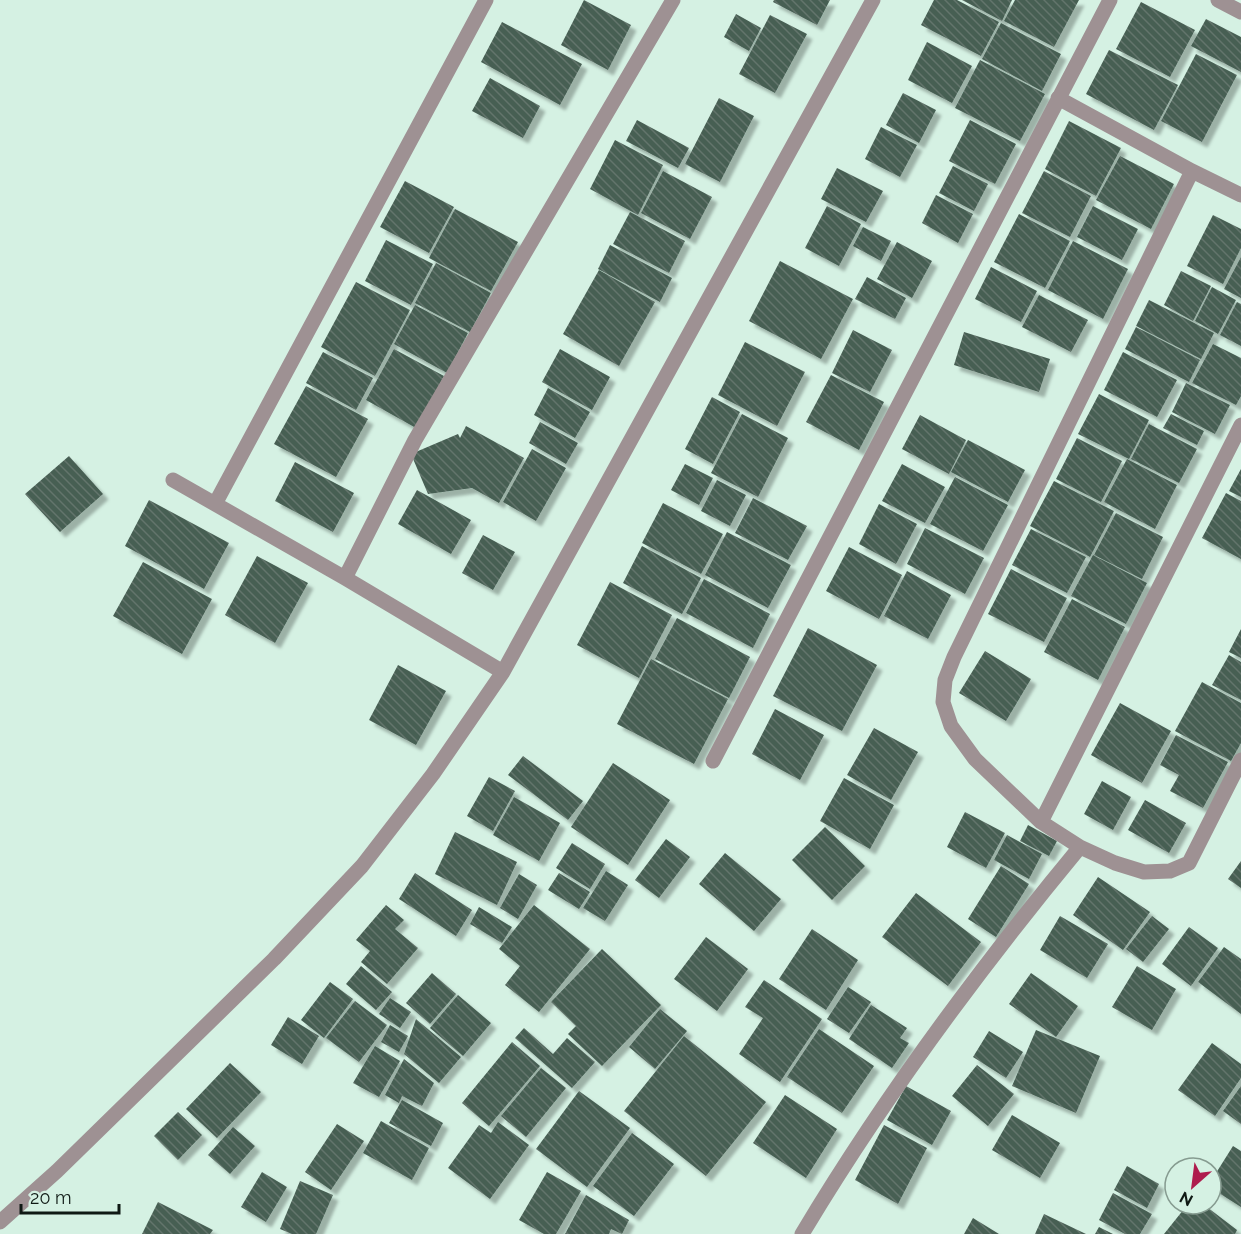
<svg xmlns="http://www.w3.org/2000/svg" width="1241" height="1234" font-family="Raleway,sans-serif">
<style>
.building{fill:url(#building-back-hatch);filter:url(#shadow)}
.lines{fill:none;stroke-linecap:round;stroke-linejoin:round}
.minor{stroke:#9e9193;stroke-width:15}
</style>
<defs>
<pattern id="building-back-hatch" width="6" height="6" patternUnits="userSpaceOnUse" patternTransform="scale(1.5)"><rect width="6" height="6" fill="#475e53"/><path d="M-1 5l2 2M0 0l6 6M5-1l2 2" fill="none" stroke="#63756c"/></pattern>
<filter id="shadow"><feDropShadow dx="5.5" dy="5.5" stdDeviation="1.5" flood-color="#0004"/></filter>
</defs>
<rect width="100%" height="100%" fill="#d5f1e3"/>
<path class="building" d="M584,0L631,25L608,70L561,45Z
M774,0H830L817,25L773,2Z
M934,0H957L999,22L981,56L921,25Z
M962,0H1012L1002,21Z
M1015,0H1079L1054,47L1004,21Z
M1141,2L1195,30L1170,77L1116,49Z
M736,14L761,28L749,51L724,37Z
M770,15L807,34L775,93L739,74Z
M1206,19L1241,37V72L1191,46Z
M502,22L582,64L560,105L481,62Z
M1001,23L1061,54L1042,91L982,59Z
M927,42L972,66L952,103L908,80Z
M1109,50L1178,85L1154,130L1086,94Z
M1196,54L1237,75L1202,142L1161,121Z
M980,60L1045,94L1020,141L955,108Z
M490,78L540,106L523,138L472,111Z
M903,93L936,110L919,143L886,125Z
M719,98L754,116L720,182L685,164Z
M637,120L689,148L678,168L626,141Z
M970,120L1016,144L995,184L949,161Z
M1069,121L1121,148L1096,196L1045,169Z
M881,127L917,145L900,177L865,159Z
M615,140L663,165L638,215L590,189Z
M1120,156L1174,184L1151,229L1096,200Z
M953,166L988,184L974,211L939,193Z
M837,168L883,191L866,222L821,199Z
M663,171L712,197L690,239L641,213Z
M1044,171L1091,196L1070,237L1022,213Z
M405,181L454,207L429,253L380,227Z
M936,195L973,214L958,243L922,223Z
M827,206L861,224L839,266L805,248Z
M1093,206L1138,229L1122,260L1077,237Z
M455,209L518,242L491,291L429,258Z
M630,212L685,241L669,273L613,244Z
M1019,214L1070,241L1045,288L994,262Z
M1213,215L1241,229V248L1223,284L1187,266Z
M863,227L891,241L881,261L853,246Z
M386,240L433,264L411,305L365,281Z
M1073,241L1128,269L1103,319L1048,290Z
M897,242L932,261L912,298L877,279Z
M610,245L672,278L660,302L598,269Z
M1241,257V298L1224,289Z
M780,261L853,299L821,359L749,321Z
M436,263L491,293L470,332L415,303Z
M991,267L1037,291L1021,322L975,299Z
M599,270L655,302L619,366L563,334Z
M1181,271L1211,286L1193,321L1164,305Z
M867,277L906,298L895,319L855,299Z
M356,282L410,310L375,376L321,347Z
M1212,287L1236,300L1218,334L1195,321Z
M1039,295L1088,320L1071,352L1022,327Z
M1149,300L1214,333L1201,359L1136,326Z
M1237,302L1241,304V346L1220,335Z
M415,305L468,333L447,373L394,344Z
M1136,327L1200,360L1189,382L1125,349Z
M853,330L892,350L870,392L832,373Z
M964,332L1050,359L1039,392L954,365Z
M745,342L805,372L777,426L718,395Z
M1213,344L1241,358V396L1236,405L1192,383Z
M394,349L444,376L416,428L366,400Z
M560,349L610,377L592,410L542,382Z
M323,352L373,378L356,410L306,383Z
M1123,352L1177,380L1157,417L1104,390Z
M831,375L884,402L859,450L806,422Z
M1186,383L1230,405L1215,434L1172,412Z
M306,386L368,419L336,477L274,444Z
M548,388L590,412L575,438L534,415Z
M1099,394L1149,420L1129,459L1078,434Z
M712,397L740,412L713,464L685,449Z
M742,414L788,438L758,497L711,473Z
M1171,414L1204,431L1197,445L1163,428Z
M920,415L966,440L949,474L902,449Z
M540,422L578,443L566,464L529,443Z
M1149,424L1197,449L1179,483L1131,459Z
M466,426L524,458L499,503L472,488L428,494L411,454L458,434L460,438Z
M1077,438L1122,461L1101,502L1056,479Z
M968,440L1025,470L1008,502L951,472Z
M532,449L566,468L536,521L503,502Z
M69,456L103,494L60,532L25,494Z
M1127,459L1177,485L1155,529L1104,502Z
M295,462L354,493L333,532L275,501Z
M685,464L713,478L699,505L671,490Z
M902,464L945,487L925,523L882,501Z
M1241,469V497L1229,491Z
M955,477L1008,505L983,551L930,524Z
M717,480L746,495L730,526L701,511Z
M1054,481L1114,511L1090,557L1030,526Z
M417,490L471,520L451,554L398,524Z
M1226,493L1241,501V559L1202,538Z
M753,498L807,526L788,560L735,533Z
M149,500L229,543L204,589L125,546Z
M663,503L723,534L701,574L642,543Z
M879,504L917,524L896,564L859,544Z
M1116,513L1163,537L1142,579L1094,555Z
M925,528L984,558L965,594L907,564Z
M1031,529L1086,557L1067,593L1012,565Z
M727,532L791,565L768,608L705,575Z
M483,535L515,552L493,590L462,573Z
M642,546L701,578L682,614L623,583Z
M849,547L902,575L879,619L826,591Z
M1093,555L1147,583L1126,624L1071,596Z
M257,556L308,583L275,643L225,615Z
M143,562L212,599L182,654L113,616Z
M1011,569L1067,598L1044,642L988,614Z
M907,571L951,595L928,639L884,616Z
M704,579L770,614L753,648L686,613Z
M610,582L672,615L639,678L577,645Z
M1072,599L1125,627L1098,680L1044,652Z
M677,618L750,657L729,698L655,659Z
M808,628L877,665L842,731L773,696Z
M1241,629V658L1229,652Z
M985,651L1031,679L1006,721L959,693Z
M1229,655L1241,662V700L1212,685Z
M651,659L728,699L694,764L617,724Z
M398,665L446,691L416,745L369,720Z
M1202,682L1241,703V743L1231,761L1175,731Z
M1120,703L1171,731L1142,783L1091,755Z
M775,709L824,735L800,780L752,754Z
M874,728L918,752L891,800L847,775Z
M1176,735L1228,762L1203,808L1170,791L1179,775L1160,765Z
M523,756L583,801L568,820L508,775Z
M613,763L670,800L628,865L571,827Z
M489,777L515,791L493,831L467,816Z
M844,778L894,805L870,849L820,821Z
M1102,781L1131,797L1113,830L1084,814Z
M514,797L560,823L539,861L493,835Z
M1145,800L1186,823L1169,853L1128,830Z
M965,812L1005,833L986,868L947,847Z
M1028,825L1057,841L1049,856L1020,841Z
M825,827L865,866L832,900L792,860Z
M455,832L517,862L497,905L435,874Z
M1007,835L1042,854L1029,879L994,860Z
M666,839L690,857L659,898L635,880Z
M572,843L605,864L590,889L556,868Z
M725,853L781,899L754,931L699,884Z
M1241,861V888L1228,879Z
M1001,866L1029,884L996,937L968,919Z
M606,871L628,885L605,921L583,908Z
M415,873L472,910L456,936L399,899Z
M559,873L590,892L579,909L548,890Z
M519,874L537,885L518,919L500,908Z
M1098,877L1150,912L1123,950L1073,915Z
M916,893L981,942L948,986L882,937Z
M386,905L404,920L395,929L418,948L387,984L361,962L370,951L356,940Z
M534,905L590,949L539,1012L505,985L520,966L499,949Z
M479,907L512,927L502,943L470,924Z
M1060,916L1108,944L1087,978L1040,950Z
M1152,916L1169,929L1143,962L1126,949Z
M1189,927L1218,948L1191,986L1162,964Z
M812,929L858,960L826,1010L779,979Z
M706,937L748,969L717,1011L674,979Z
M1224,947L1241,959V1014L1198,982Z
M602,949L661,1005L602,1066L568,1034L576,1026L551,1002Z
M361,966L392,992L376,1010L346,984Z
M1137,966L1176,989L1152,1030L1112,1007Z
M432,973L456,994L430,1024L406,1003Z
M1031,973L1078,1006L1056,1037L1009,1004Z
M764,980L822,1019L780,1082L739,1054L763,1018L745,1007Z
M330,982L353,999L324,1038L301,1020Z
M848,987L871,1002L849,1033L827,1019Z
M458,995L491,1023L463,1056L430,1028Z
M390,998L411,1012L400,1028L379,1014Z
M355,1001L387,1025L359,1062L326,1038Z
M871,1005L907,1028L900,1038L909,1043L892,1068L849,1039Z
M660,1009L687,1031L655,1069L629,1047Z
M288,1017L319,1036L302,1064L271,1045Z
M416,1019L461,1057L439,1083L404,1054Z
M390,1025L408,1036L399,1052L381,1042Z
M524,1028L553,1054L567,1038L595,1062L572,1088L515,1038Z
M819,1029L874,1066L842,1113L787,1077Z
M1036,1030L1100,1056L1076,1113L1012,1086Z
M989,1031L1023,1052L1006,1078L973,1057Z
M684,1036L766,1102L706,1176L624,1111Z
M512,1042L540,1066L489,1126L462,1103Z
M1212,1043L1241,1064V1078L1215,1116L1178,1090Z
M375,1046L400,1061L379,1097L353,1083Z
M404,1059L434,1083L422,1106L402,1096L399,1103L385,1095Z
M230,1063L261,1092L217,1138L186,1109Z
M977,1065L1014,1094L988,1126L952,1096Z
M541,1068L566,1088L526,1137L501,1116Z
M906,1086L951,1111L932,1145L887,1120Z
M1241,1086V1124L1223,1111Z
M579,1091L630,1128L587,1187L536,1149Z
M785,1095L837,1129L806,1178L753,1143Z
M402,1100L443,1123L431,1146L389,1123Z
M178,1112L202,1135L178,1160L154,1136Z
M1012,1115L1060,1143L1040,1178L992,1150Z
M381,1121L429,1148L412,1180L363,1153Z
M498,1122L529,1145L490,1199L448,1168L479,1125L491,1133Z
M337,1124L364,1141L331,1190L305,1172Z
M884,1125L927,1148L898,1204L855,1180Z
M233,1127L255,1146L230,1174L208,1155Z
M632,1133L674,1164L634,1216L593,1186Z
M1233,1146L1241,1151V1207L1211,1188V1181Z
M1127,1166L1159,1184L1147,1208L1114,1190Z
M262,1172L287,1187L266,1222L241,1207Z
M547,1172L581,1191L556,1234H544L519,1220Z
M300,1181L333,1195L316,1234H292L280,1229Z
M1113,1193L1152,1214L1140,1234H1125L1099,1220Z
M586,1195L629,1220L622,1234L611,1229L609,1234H565Z
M158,1202L213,1230L210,1234H142Z
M1188,1204H1203L1237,1230L1235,1234H1164Z
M1044,1214L1086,1234H1035Z
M973,1218L999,1234H964Z
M1099,1227L1113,1234H1095Z"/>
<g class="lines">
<path class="minor" d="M1218,0L1241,12
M1058,98L1192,171L1241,195
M1192,171L954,657L945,680L943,702L951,726L975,759L1041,822L1080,847L1115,863L1144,872L1170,871L1189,863L1241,760
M173,480L345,578L503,672
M215,504L486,0
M345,578L415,440L673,0
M713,761L1110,0
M1041,822L1241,425
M0,1222L57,1171L274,959L362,866L433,774L503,672L873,0
M802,1234C884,1097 979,969 1080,847"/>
</g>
<g transform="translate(1193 1186) rotate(208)"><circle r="28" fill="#d5f1e3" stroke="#869b90" stroke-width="1.5"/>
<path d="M0-4.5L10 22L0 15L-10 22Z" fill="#ae1c4d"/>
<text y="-9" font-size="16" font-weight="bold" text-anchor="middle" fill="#0f1914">N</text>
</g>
<path d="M21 1204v9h98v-9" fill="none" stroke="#0f1914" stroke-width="3"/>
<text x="30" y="1204" font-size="18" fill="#0f1914" stroke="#d5f1e3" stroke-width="4.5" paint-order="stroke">20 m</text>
</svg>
